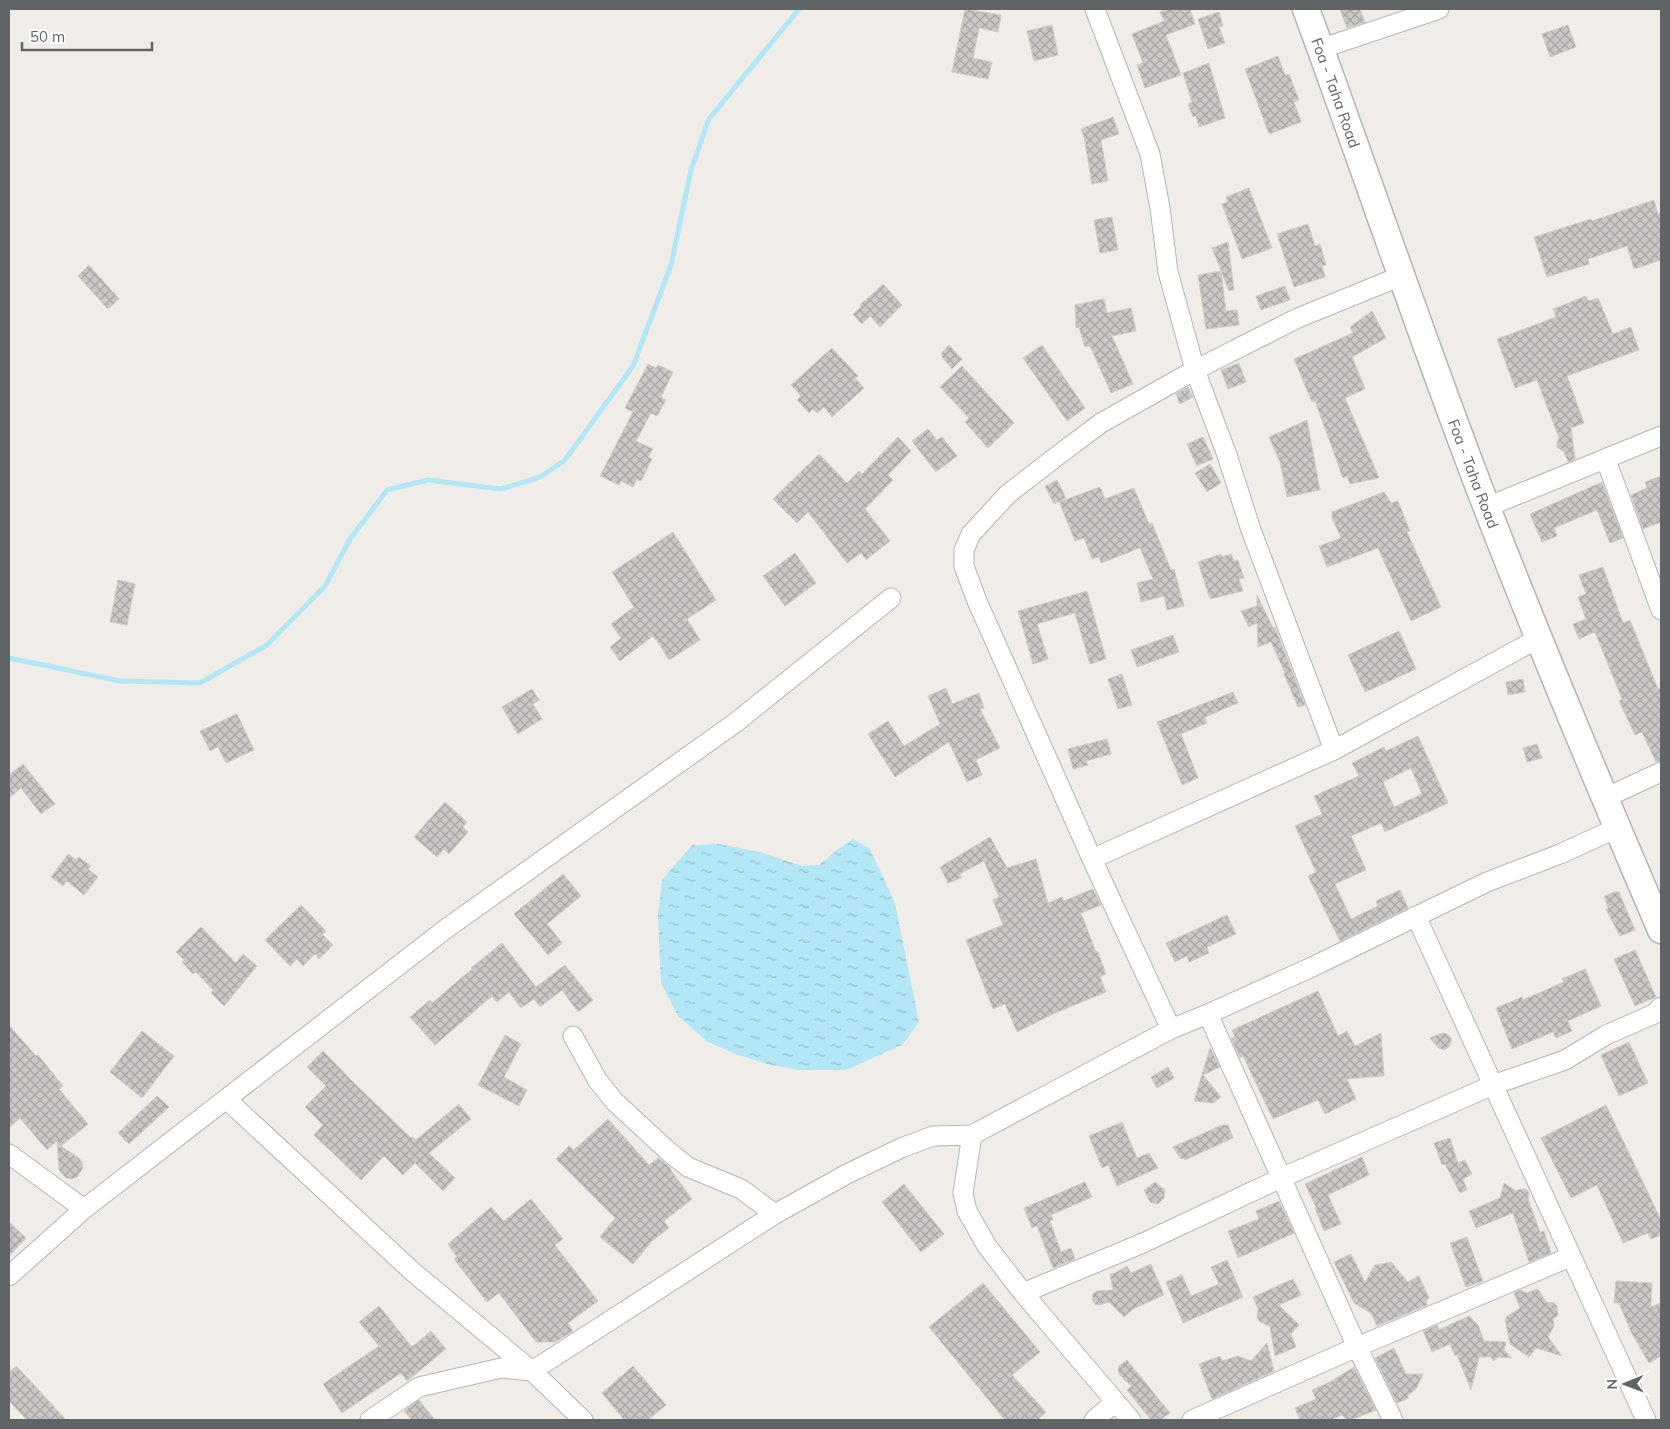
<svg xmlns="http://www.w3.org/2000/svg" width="1670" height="1429" font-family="Mulish,sans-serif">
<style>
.water{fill:url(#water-ripples)}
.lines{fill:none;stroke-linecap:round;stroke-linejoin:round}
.stream{stroke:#b3e7f5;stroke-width:5}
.building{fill:url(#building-cross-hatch);stroke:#d4cdc7;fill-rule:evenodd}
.street-casing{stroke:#b3b6b8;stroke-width:21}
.secondary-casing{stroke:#b2b6b9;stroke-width:29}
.street{stroke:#fff;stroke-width:19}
.secondary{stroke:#fff;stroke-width:26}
.labels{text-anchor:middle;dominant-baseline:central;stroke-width:4;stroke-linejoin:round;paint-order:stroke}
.street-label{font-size:15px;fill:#5f6466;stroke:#fff}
</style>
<defs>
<pattern id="water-ripples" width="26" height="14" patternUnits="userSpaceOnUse" patternTransform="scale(1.25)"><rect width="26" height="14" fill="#b3e7f5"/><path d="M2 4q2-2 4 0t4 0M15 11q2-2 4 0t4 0" fill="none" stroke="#95bfca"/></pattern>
<pattern id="building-cross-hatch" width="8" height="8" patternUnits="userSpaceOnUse" patternTransform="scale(1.25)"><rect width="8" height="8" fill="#cbc7c5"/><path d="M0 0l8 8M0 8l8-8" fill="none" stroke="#a8a5a4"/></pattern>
</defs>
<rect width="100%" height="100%" fill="#f0ece8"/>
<path class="water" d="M853,839L870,849L895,903L919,1022L902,1045L846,1070H799L767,1064L736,1054L708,1042L678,1016L661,983L658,916L662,880L692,845L718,844L760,852L802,866L819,865L837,850Z"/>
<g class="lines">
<path class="stream" d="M9,658L120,681L200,683L267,645L325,586L350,539L387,490L428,480L501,489L540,477L565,460L633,366L671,265L691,170L709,119L799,9"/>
</g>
<path class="building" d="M965,9L1001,15L998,32L979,28L973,58L992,62L988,79L952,72Z
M1168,9H1190L1195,24L1166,35L1181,75L1145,88L1137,65L1143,63L1132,34L1164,21L1160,12Z
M1340,9H1360L1365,22L1347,28Z
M1219,12L1223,26L1219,27L1225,43L1208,49L1198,19Z
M1052,25L1058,55L1034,61L1027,31Z
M1568,25L1576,47L1550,57L1542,34Z
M1278,56L1285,75L1289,74L1299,100L1294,102L1301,122L1269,134L1245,69Z
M1209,63L1225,118L1199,127L1196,116L1193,117L1188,104L1192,102L1183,73Z
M1113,117L1119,134L1101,140L1108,181L1092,184L1084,137L1081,129Z
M1249,188L1272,248L1242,259L1222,204L1228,202L1226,197Z
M1654,200L1658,214L1661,212V260L1634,269L1627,246L1588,259L1589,264L1547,277L1534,237L1591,219L1592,221Z
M1112,217L1118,250L1100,253L1094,220Z
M1308,224L1315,246L1320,244L1326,265L1322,266L1325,277L1294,287L1277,234Z
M1228,242L1234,290L1229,291L1212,248Z
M89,265L119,299L108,309L78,276Z
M1221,271L1226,311L1237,310L1239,325L1206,329L1198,275Z
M883,284L902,305L880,327L870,316L862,324L853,314L861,307L860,305Z
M1285,286L1290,300L1261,310L1256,296Z
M1586,296L1589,301L1598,298L1613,334L1631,327L1639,350L1567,376L1584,423L1571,428L1575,459L1568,462L1564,452L1557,447V443L1559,438L1537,380L1515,388L1497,339L1556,317L1553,309Z
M1104,299L1107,313L1131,308L1136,331L1112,336L1133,384L1111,393L1090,346L1085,347L1079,327L1076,328L1075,305Z
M1372,311L1386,338L1352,357L1365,389L1345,398L1379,478L1350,484L1347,476L1343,478L1315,401L1312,402L1294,359L1353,333L1350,327Z
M949,345L962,359L952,369L942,357V352Z
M1042,345L1085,408L1067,421L1023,358Z
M832,348L858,376L855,378L864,388L832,417L824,407L817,413L813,409L809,413L797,400L801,396L791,385Z
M1239,363L1246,382L1228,389L1221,370Z
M648,364L656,368L658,365L673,372L661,397L666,400L657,416L651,413L636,441L653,449L648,457L652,459L641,481L637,479L633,487L621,481L619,485L600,476L633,412L625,408Z
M962,366L1014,423L988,448L965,422L969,418L940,387Z
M1188,387L1193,397L1180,404L1176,394Z
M1307,420L1320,490L1287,497L1280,462L1269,437Z
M928,429L937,440L942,437L957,456L936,472L912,441Z
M898,437L911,451L888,475L893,480L865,509L890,541L866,560L861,553L847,563L808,512L797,523L773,499L819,454L847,483L859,471L862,474Z
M1203,437L1213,459L1197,466L1187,444Z
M1210,464L1221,483L1207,492L1195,473Z
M1661,476V522L1643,529L1631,495L1647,488L1645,482Z
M1057,480L1066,498L1054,504L1045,486Z
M1602,482L1623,538L1610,543L1597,510L1554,528L1557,536L1542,542L1530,514Z
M1100,487L1105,499L1134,488L1149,524L1152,523L1171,570L1174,569L1184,606L1167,610L1164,596L1141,602L1137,583L1153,579L1140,548L1101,563L1099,557L1092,559L1084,538L1075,541L1059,502Z
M1384,492L1391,503L1398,501L1410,531L1407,532L1441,607L1411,621L1378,548L1327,567L1319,546L1341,538L1332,518V512Z
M673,532L716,600L687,619L700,640L669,660L656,639L655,640L653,636L620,661L610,647L621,638L611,624L634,607L612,572Z
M795,553L816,583L785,606L763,576Z
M1221,554L1222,557L1231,554L1234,561L1238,560L1244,578L1239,579L1243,591L1210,599L1198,562Z
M1603,567L1623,623L1630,620L1658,689L1661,688V761L1656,762L1642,732L1635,735L1619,701L1622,699L1595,632L1579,639L1573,624L1586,619L1578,597L1586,594L1579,575Z
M118,580L135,584L127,625L110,622Z
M1087,591L1106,659L1090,664L1075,613L1037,624L1048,659L1033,664L1018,611Z
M1257,595L1273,628L1275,627L1305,705L1298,707L1284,674L1285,673L1271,642L1258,647L1257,623L1249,627L1241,611L1257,606Z
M1399,631L1416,669L1365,692L1348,655Z
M1173,635L1179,652L1137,667L1131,650Z
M1122,674L1132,705L1118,709L1108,679Z
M1523,679L1525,692L1508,695L1506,682Z
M946,688L952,704L979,693L984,708L980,709L1000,748L976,760L982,775L967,782L949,742L895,777L868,734L888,721L904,746L940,724L928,696Z
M532,689L539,700L533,704L542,719L518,734L502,707Z
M1233,692L1238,703L1205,717L1207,723L1181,734L1198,778L1182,785L1157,722Z
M237,714L254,750L226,763L218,747L210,751L200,731Z
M1418,736L1448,803L1385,832L1381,823L1351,836L1366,870L1335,884L1351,919L1378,906L1376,901L1400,890L1408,908L1340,941L1308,876L1316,872L1295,826L1322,814L1314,796L1359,776L1352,763L1384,747L1386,751ZM1411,768L1422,794L1394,807L1383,782Z
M1107,739L1111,754L1086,761L1088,765L1073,769L1068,749Z
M1537,744L1542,758L1527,762L1523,748Z
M23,764L55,804L41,814L21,788L9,798V775Z
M445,802L467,822L463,827L468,832L449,854L444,849L437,857L414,837Z
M990,837L1007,868L1036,859L1048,903L1062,897L1064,901L1093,889L1101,905L1081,913L1096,952H1098L1106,974L1100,977L1106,992L1053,1014L1017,1032L1005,1004L993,1009L966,940L1003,925L993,900L999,897L984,861L960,874L961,878L948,883L940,867Z
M68,854L76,860L79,857L91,866L88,869L98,877L84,895L67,881L63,886L51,877Z
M563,874L581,896L547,924L562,943L548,955L514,914Z
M1614,892H1619L1635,930L1620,936L1606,909L1608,908L1604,896Z
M301,905L326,931L322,934L333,945L319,959L315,954L303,966L297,959L290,966L265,940Z
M1227,915L1236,934L1207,947L1209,953L1189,962L1187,956L1175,962L1166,943Z
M201,927L236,963L243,954L257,966L224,1006L211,993L213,990L196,972L193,974L182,962L184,960L176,952Z
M502,943L536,987L565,965L593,1000L578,1012L562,990L540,1007L534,999L521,1008L509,992L497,1002L492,996L435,1045L410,1017L430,1000L432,1003L472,969L471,968Z
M1635,950L1656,997L1635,1006L1614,959Z
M1585,969L1601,1006L1568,1021L1572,1031L1556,1038L1553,1032L1512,1049L1496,1008L1522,997L1523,1000L1564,982L1562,979Z
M1318,991L1338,1036L1347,1031L1355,1046L1381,1033L1384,1076L1347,1079L1356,1099L1325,1114L1318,1100L1273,1119L1243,1056L1240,1058L1231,1038L1235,1037L1232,1030Z
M9,1025L36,1056L38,1055L63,1086L59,1089L88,1124L61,1146L79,1158L82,1163L83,1168L77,1177L72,1179L66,1178L59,1170L57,1141L47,1150L20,1118L9,1128Z
M142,1031L174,1056L142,1098L110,1072Z
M1442,1033L1447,1034L1451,1038V1043L1449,1047L1444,1050L1439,1048L1430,1038Z
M505,1035L521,1044L504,1077L527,1090L519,1106L478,1085Z
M1629,1042L1648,1083L1619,1096L1601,1055Z
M1210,1048L1220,1067L1203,1075L1221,1097L1213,1103L1194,1101Z
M323,1051L354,1083L411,1138L412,1137L416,1140L459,1104L471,1119L429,1153L455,1178L443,1191L415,1163L403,1175L384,1156L361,1180L314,1135L323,1125L305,1107L326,1086L307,1067Z
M1168,1067L1174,1078L1157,1088L1151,1077Z
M157,1096L169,1107L129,1144L118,1133Z
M1606,1105L1661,1220V1235L1651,1239L1648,1233L1623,1243L1597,1185L1571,1198L1541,1138Z
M608,1119L649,1165L658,1158L671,1168L670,1169L692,1199L664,1221L669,1228L652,1241L633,1264L600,1237L615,1218L556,1159L569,1146L574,1150Z
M1122,1122L1137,1158L1149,1153L1158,1168L1117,1186L1108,1165L1102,1168L1089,1136Z
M1222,1125H1228L1233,1138L1185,1160L1184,1158L1181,1159L1173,1147Z
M1450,1138L1458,1163L1465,1160L1472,1174L1463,1179L1467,1190L1460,1193L1445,1164L1442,1165L1434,1143Z
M1362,1157L1369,1175L1328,1195L1341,1224L1324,1231L1315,1208L1316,1207L1305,1184Z
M1085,1182L1092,1197L1051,1215L1053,1220L1050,1221L1061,1252L1071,1248L1075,1259L1053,1268L1037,1226L1032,1228L1024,1208Z
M1155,1182L1165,1190L1164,1198L1158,1204L1150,1202L1144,1190Z
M1504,1183L1516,1191L1521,1189H1526L1529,1193L1528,1199L1540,1232L1544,1231L1551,1253L1529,1262L1513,1213L1476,1228L1469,1211L1500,1198Z
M904,1184L944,1234L921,1252L882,1202Z
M531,1199L563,1239L555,1245L598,1301L568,1323L573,1331L555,1342H536L499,1293L487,1302L454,1259L457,1257L448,1244L491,1207L504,1221Z
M1279,1201L1294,1233L1238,1258L1228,1231L1259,1219L1256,1211Z
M9,1222L26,1238L9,1256Z
M1467,1237L1483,1281L1466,1287L1450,1243Z
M1351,1254L1365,1282L1375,1265L1391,1262L1408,1282L1419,1276L1429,1298L1426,1301L1427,1305L1377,1326L1371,1313L1354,1303L1334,1262Z
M1227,1260L1243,1297L1183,1323L1166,1282L1182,1275L1191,1296L1219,1284L1211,1267Z
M1151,1264L1164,1295L1133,1309L1124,1317L1109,1302L1100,1305L1095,1304L1092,1300L1093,1294L1097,1291L1113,1290L1110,1274L1115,1273L1127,1266L1131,1273Z
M1293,1279L1301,1295L1279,1305L1299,1325L1291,1334L1296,1347L1275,1356L1270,1327L1259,1321L1257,1317L1258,1309L1253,1297Z
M1616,1281L1652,1283L1651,1307L1661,1303V1356L1649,1363L1631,1332L1619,1303H1614Z
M983,1283L1040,1352L1012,1375L1046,1412L1038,1420H1005L929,1327Z
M1538,1289L1546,1302L1554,1303L1557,1306L1558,1315L1553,1319L1554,1326L1548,1337L1562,1356L1536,1348L1529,1357L1510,1344L1505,1320L1507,1316L1520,1308L1514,1293L1520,1290L1526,1293Z
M379,1306L412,1347L431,1331L446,1349L407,1381L401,1373L342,1413L323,1384L379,1346L359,1322Z
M1469,1316L1478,1325L1484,1341L1506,1342L1504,1350L1512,1358L1498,1357L1493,1361L1491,1357H1479L1471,1390L1457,1355L1455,1356L1450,1344L1432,1352L1423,1331L1437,1325L1439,1330Z
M1267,1343L1274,1371L1212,1399L1199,1364L1220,1356L1222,1361L1238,1356L1251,1361Z
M1394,1348L1406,1374H1423L1416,1389L1407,1396L1409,1398L1397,1403L1375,1358Z
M1127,1360L1170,1413L1160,1420H1151L1127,1390L1131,1386L1119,1374L1118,1370L1119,1366Z
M16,1366L37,1388L66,1420H27L9,1401V1373Z
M633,1366L666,1405L648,1420H624L602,1393Z
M1354,1367L1376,1410L1351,1420H1347L1342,1415L1331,1420H1300L1295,1408L1316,1399L1312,1390L1330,1382Z
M419,1400L435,1420H412L404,1411Z"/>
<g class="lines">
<g class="street-casing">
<path id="street" d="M1095,9L1150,154L1160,208L1168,272L1195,370L1227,455L1251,530L1334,750
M1320,49L1439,9
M1606,460L1661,610
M1487,507L1661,436
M1605,798L1661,772
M1092,859L1334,750L1539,638
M1416,916L1646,1420
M1208,1014L1357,1347L1393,1420
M1171,1029L1092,859L977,601L964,566V550L971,534L1008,494L1057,456L1101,423L1195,370L1298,318L1401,276
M573,1036L598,1081L615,1102L668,1151L688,1167L741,1189L775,1214
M226,1099L413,1272L532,1371L583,1420
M972,1135L963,1193L967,1211L987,1246L1023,1293L1131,1420
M9,1154L84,1209
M9,1276L84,1209L447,928L735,723L891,598
M1023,1293L1143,1243L1281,1178L1493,1085L1565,1060L1606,1035L1654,1014L1661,1007
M370,1420L419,1387L501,1368L532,1371L775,1214L847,1174L901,1148L933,1136L972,1135L1171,1029L1208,1014L1312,967L1487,882L1560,854L1617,828
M1094,1420L1115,1402
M1192,1420L1357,1347L1570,1257"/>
</g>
<g class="secondary-casing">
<g id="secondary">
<path id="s1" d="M1306,9C1367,175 1423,343 1487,508C1542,650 1601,790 1661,930"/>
</g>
</g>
<use href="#street" class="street"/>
<use href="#secondary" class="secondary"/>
</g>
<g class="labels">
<g class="street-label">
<text stroke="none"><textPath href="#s1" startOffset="89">Foa - Taha Road</textPath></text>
<text stroke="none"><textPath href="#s1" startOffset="494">Foa - Taha Road</textPath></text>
</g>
</g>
<rect width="1670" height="1429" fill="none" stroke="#5f6466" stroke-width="20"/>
<g transform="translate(1625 1384) rotate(269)" stroke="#ffffff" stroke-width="4" paint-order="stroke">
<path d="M0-4L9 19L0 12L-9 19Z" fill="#5f6466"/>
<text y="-8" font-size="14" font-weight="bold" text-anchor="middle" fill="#5f6466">N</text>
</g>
<path d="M22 42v8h130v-8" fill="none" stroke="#5f6466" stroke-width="2.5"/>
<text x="30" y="42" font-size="15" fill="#5f6466" stroke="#ffffff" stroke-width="4" paint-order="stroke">50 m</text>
</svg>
